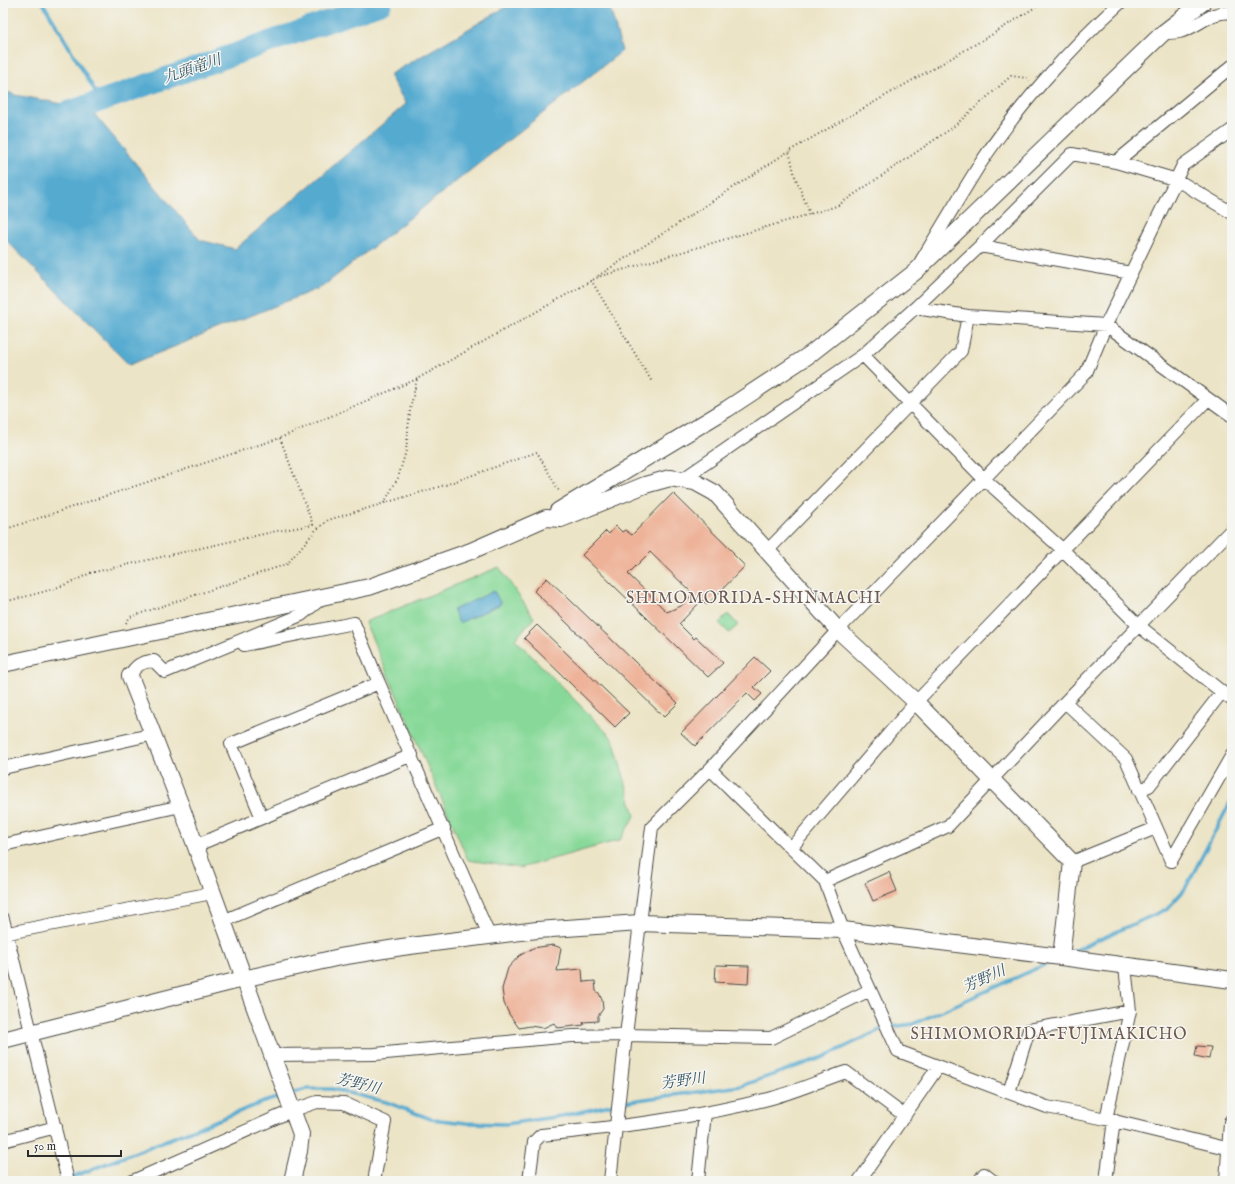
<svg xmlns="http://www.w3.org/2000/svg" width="1235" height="1184" font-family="'IM FELL English','Noto Serif JP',serif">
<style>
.green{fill:#88d999;stroke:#5a8262}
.water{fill:#54aad0;stroke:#406a7e}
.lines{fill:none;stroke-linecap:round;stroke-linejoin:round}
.stream{stroke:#54aad0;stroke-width:3.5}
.river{stroke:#54aad0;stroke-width:22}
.building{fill:#eeb298;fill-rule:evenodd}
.street-casing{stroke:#484742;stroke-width:14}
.secondary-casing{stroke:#484742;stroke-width:18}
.path{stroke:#484742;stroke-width:2;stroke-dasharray:1 3;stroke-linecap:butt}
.street{stroke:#fff;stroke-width:12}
.secondary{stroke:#fff;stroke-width:16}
.labels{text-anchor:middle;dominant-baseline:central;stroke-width:3;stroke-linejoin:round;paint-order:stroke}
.water-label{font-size:15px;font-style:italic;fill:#395765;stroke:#f6f6f2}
.quarter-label{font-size:16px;letter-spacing:1px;fill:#6f5a51;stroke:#f6f6f2}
</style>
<rect width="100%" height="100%" fill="#f6f6f2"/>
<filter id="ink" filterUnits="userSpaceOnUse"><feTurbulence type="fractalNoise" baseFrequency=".025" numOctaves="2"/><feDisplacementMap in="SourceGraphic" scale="8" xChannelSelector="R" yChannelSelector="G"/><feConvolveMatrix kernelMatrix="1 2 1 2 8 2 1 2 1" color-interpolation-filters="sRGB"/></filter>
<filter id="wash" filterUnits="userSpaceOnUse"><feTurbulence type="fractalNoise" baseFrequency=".012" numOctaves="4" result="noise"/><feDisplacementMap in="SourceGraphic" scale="16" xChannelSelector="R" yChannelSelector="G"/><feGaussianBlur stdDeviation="0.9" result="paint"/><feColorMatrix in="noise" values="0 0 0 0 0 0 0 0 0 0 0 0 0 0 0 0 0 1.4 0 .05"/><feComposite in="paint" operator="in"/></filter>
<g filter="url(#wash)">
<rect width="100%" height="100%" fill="#ece4c6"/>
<path class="green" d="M499,567L534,618L515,639L613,739L635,816L620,840L520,868L468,860L365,622Z
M728,614L738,625L729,633L719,623Z"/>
<path class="water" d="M513,3H614L610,8L622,51L322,287L129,365L3,237V90L15,95L90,109L200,240L235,249L406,104L389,75Z
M494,591L501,604L459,623L453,610Z"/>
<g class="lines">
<path class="stream" d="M43,3L101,101
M1071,952L1167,909L1185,889L1232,799
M890,1027L913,1024L1051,962
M291,1094L306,1089H332L386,1102L431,1119L466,1123L506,1124L562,1116L623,1102L741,1086L824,1057L884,1028
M62,1181L264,1102L283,1096"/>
<path class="river" d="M3,135L381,3"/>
</g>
<g id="blocks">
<path class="building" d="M673,493L734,553L733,554L745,566L707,605L702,600L679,624L694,639L696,637L723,663L708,677L582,555L606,531L609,534L616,526L622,532L625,530L632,535ZM650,552L693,594L681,606L667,612L628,574Z
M547,578L678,703L664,717L534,591Z
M537,625L629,713L615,727L524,638Z
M755,657L770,671L754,687L762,694L755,701L747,693L695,746L681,733Z
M889,872L897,891L873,901L865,883Z
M553,945L561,948L557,971L582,969L583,982L595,981L596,991L599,993L602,1000L603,1009L598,1016V1021L583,1022L584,1025L557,1028L554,1023L543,1028L530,1026L519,1028L509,1014L504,1003L502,989L508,968L519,956L533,948Z
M716,965L749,966L748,984L715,982Z
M1197,1046L1211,1047L1209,1059L1195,1056Z"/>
</g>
</g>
<g filter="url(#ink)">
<use href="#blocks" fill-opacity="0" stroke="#484742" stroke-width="1"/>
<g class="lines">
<g class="street-casing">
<path id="street" d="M1163,33C1168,33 1174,33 1179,32C1198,28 1211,9 1232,13
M1116,162L1232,66
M980,246L1131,273
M921,261C941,228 960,196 980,164C1016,109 1071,47 1120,3
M915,308L968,316L1106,325L1232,416
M863,355L983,478L1062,549L1138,625L1232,700
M683,479L863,355L915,308L980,246L1072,154L1116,162L1177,180L1232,213
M767,551L961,351L968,316
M244,645L354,623L379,683
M130,676C135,665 143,661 154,661L165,672L301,615L322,598
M1065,702L1126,759L1171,861L1232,755
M3,768L154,734
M710,769L825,881L843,930L898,1051L1047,1107L1106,1119L1230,1149
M1139,790L1149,786L1222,692
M262,818L231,744L379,683L489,935
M3,845L181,806
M195,846L412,755
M791,848L916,702L1208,399
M1072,862L1156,828
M825,881L948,826L1065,702L1232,529
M3,919L68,1181
M223,921L444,828
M3,934L212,893
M271,1055L375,1054L572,1036L626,1035L771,1038L870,990
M1009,1092L1029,1030L1130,1011
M1106,1119L1130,1011L1125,967
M3,1141L56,1127
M133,1181L291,1111L317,1102L344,1103L385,1122L374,1181
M529,1181L534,1142L541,1135C619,1127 696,1118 772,1098C797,1091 822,1080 846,1072L905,1116
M610,1181L626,1035L652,827L710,769L838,630L1086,373L1106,325L1183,165L1232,130
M698,1181L705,1113
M859,1181L938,1067
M979,1181L984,1174L993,1181
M1106,1181L1114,1120"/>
</g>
<g class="secondary-casing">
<path id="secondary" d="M558,511L727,409L809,355L915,272L1163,33L1202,3
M3,664L369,587L471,551L546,518L561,519L645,485L670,478L695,482L715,493L838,630L916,702L1072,862L1061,957L1232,980
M130,676L181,806L301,1134L299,1151L292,1181
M3,1040L243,979L340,957L402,947L537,930L640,923L843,930L1061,957
M1228,1181L1232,1122"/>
</g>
<path class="path" d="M810,214L795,176L789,151L988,37L1042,3
M598,276L789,151
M591,280L652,382
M384,503L398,478L406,451L410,410L417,379L598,277L837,206L952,128L1011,76L1027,78L1029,81
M3,530L280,438L417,379
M3,602C33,595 63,588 90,573L277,531L313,525L280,438
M126,623L130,617L287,564L315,531L328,520L445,485L537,452L560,493"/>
<use href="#street" class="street"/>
<use href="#secondary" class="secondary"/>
</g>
</g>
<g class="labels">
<g class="water-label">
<text transform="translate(192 69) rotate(-19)">九頭竜川</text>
<text transform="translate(984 979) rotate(-24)">芳野川</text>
<text transform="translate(683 1081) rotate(-8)">芳野川</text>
<text transform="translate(358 1084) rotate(14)">芳野川</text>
</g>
<g class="quarter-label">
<text x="754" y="599">SHIMOMORIDA-SHINMACHI</text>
<text x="1049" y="1035">SHIMOMORIDA-FUJIMAKICHO</text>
</g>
</g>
<rect width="1235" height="1184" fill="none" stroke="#f6f6f2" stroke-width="16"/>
<path d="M28 1150v6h93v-6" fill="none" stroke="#2b2b2b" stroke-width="2"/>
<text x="34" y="1150" font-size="12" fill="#2b2b2b" stroke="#f6f6f2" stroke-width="3" paint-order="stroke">50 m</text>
</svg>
